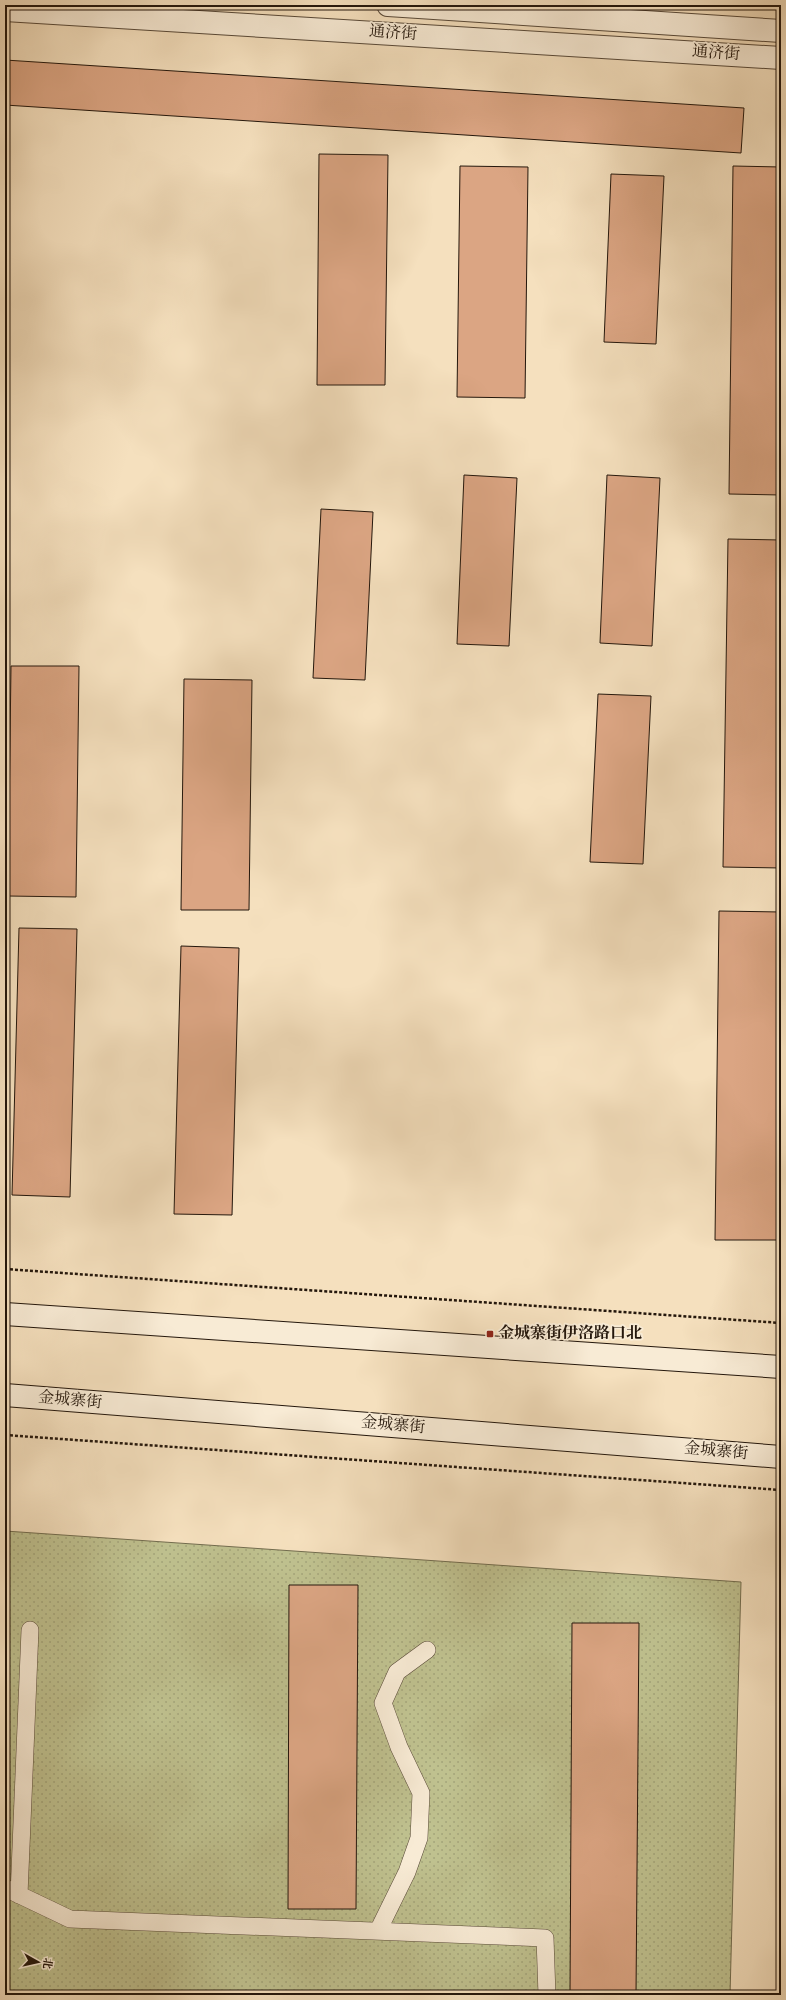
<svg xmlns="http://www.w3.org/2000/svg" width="786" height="2000" font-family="'Sorts Mill Goudy','Noto Serif SC',serif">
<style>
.green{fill:url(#green-dots);stroke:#726c4e}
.building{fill:#dba583;stroke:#24170c}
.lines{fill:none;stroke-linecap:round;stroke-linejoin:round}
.lane-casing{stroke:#584938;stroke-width:18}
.street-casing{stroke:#584938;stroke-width:24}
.secondary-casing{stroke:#24170c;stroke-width:24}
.path{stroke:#24170c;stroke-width:2.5;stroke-dasharray:3 2;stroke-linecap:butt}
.lane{stroke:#f8ebd5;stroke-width:17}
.street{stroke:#f8ebd5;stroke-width:22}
.secondary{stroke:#f8ebd5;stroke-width:22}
.poi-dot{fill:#8f2418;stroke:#f8ebd5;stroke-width:1.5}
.labels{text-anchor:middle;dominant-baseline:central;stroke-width:3.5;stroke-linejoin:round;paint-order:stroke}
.street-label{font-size:16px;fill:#24170c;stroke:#f8ebd5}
.poi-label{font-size:16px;font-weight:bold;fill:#24170c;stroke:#f8ebd5;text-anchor:start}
</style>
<defs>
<pattern id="green-dots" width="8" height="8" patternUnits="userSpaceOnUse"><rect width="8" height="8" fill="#bfc18f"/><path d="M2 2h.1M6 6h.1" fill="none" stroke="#a4a57a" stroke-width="1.8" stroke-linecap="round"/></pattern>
</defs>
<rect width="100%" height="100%" fill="#f5e0be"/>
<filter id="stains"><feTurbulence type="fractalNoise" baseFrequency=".005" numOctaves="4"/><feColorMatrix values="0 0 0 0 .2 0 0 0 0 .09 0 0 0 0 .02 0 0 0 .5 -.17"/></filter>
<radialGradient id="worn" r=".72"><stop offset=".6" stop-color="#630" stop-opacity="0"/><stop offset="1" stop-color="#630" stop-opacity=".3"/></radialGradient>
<path class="green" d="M5,1531L741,1582L730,1995H5Z"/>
<path class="building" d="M5,60L744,108L741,153L5,105Z
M319,154L388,155L385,385H317Z
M460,166L528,167L525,398L457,397Z
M733,166L781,167V495L729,494Z
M611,174L664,176L656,344L604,342Z
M464,475L517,478L509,646L457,644Z
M607,475L660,478L652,646L600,643Z
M321,509L373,512L365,680L313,678Z
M728,539L781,540V868L723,867Z
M11,666H79L76,897L8,896Z
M184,679L252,680L249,910H181Z
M598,694L651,696L643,864L590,862Z
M719,911L781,912L779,1240H715Z
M19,928L77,929L70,1197L12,1195Z
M181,946L239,948L232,1215L174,1214Z
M289,1585H358L356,1909H288Z
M572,1623H639L636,1995H570Z"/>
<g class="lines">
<g class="lane-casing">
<path id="lane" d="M5,1888L70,1919L545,1938L547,1995
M19,1895L30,1630
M378,1931L407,1872L419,1838L421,1793L399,1747L383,1703L397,1672L427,1650"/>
</g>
<g class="street-casing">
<path id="street" d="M388,5L781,31
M5,10L781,58"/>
</g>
<g class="secondary-casing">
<path id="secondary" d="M5,1314L781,1367
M5,1395L781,1457"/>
</g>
<path class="path" d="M5,1269L781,1323
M5,1435L781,1490"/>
<use href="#lane" class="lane"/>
<use href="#street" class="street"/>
<use href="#secondary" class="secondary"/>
</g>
<rect class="poi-dot" x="486" y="1330" width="8" height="8" rx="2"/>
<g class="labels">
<g class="street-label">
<text transform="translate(393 34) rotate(4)">通济街</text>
<text transform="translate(716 54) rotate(4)">通济街</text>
<text transform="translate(70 1401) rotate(5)">金城寨街</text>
<text transform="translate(393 1426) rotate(5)">金城寨街</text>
<text transform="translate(716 1452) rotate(5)">金城寨街</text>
</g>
<g class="poi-label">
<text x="498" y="1334">金城寨街伊洛路口北</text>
</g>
</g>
<rect width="786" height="2000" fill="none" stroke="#f5e0be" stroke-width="20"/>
<rect x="6" y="6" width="774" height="1988" fill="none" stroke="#24170c" stroke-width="2"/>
<rect x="10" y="10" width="766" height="1980" fill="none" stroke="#24170c"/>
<g transform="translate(38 1962) rotate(98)" stroke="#f8ebd5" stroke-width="3" paint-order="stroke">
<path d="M0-3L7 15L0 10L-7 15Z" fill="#24170c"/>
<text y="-6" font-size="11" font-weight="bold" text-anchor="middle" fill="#24170c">北</text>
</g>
<rect width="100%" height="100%" filter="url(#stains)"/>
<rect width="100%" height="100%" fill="url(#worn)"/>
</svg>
